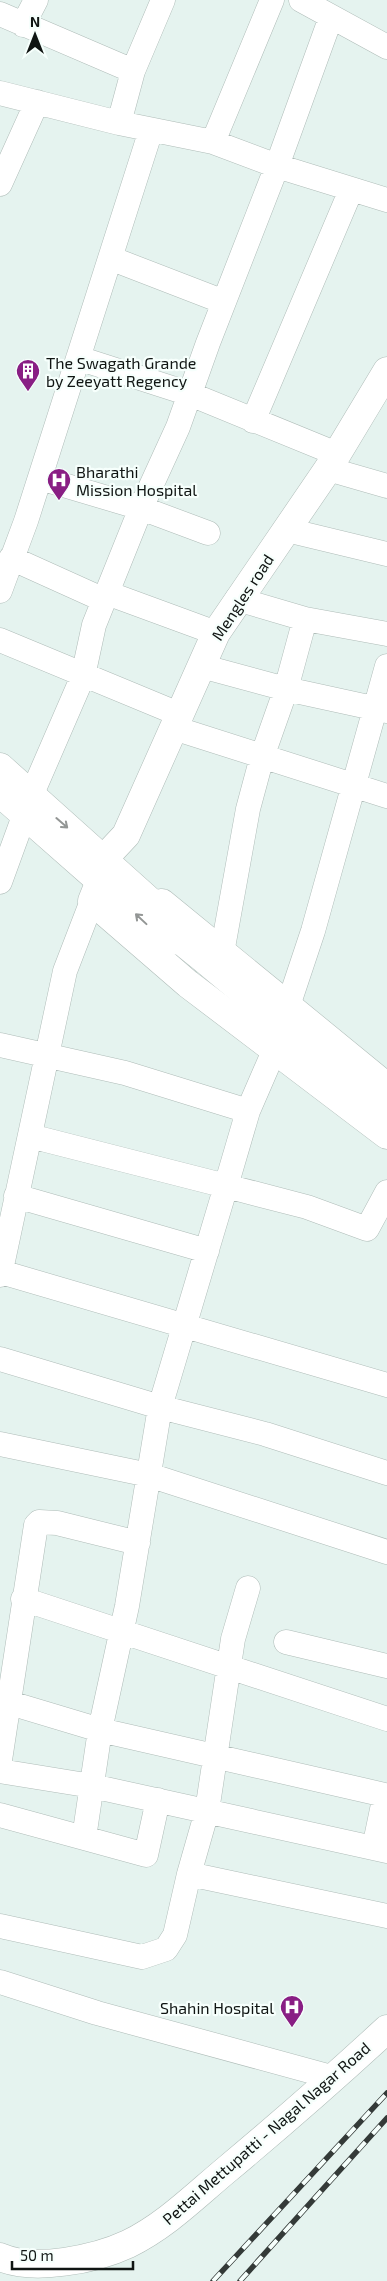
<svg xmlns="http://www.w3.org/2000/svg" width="387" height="2281" font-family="'Exo 2',sans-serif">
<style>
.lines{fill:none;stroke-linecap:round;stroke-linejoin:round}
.minor-casing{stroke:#afbcb8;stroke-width:25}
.major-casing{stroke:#afbcb8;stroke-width:29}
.highway-casing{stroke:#afbcb8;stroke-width:29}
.minor{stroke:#fff;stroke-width:24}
.major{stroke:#fff;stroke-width:28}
.highway{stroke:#fff;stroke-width:28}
.rail-casing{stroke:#343a38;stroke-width:5.5}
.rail{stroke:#f6fffc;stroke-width:4;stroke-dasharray:11;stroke-linecap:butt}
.oneway{stroke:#939695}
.labels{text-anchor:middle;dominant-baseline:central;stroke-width:4.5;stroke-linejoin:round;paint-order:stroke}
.poi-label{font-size:16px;fill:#101513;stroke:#f6fffc;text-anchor:start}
.street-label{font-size:16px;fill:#101513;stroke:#f6fffc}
</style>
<rect width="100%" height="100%" fill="#e5f3ef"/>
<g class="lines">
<g class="minor-casing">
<path id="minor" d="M301,0L387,47
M0,14L133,71
M23,25L36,0
M0,93L119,123L213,142L277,166L387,200
M119,123L133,71L163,0
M213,142L272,0
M0,184L37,102
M110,258L224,302
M78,358L190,394L337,454
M253,421L351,190
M328,469L387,486
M40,478L141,508L208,533
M287,530L387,554
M11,558L104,600
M0,591L26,521L151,130
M107,593L216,633
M237,599L305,619
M387,634L305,619L286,689L387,711
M0,640L181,715
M201,666L286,689L262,757L248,809L222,953
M174,728L387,796
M31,796L83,676L94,625L141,508L178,427L208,343L277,166L331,17
M0,882L24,816
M288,1006L313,931L387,666
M0,1045L125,1073L248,1111
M30,1136L226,1186L248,1111L274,1051
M387,1192L367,1229L307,1207L226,1186L160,1407L265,1434L387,1473
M16,1196L207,1251
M1,1272L387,1385
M0,1275L65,971L92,901
M0,1359L160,1407L127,1606L100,1730L84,1838L0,1815
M0,1444L149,1475L387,1552
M23,1599L387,1719
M286,1642L387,1666
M0,1700L100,1730L385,1795L374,1848
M0,1760L36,1525L39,1522L57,1523L138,1543
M0,1771L92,1786L387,1851
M84,1838L146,1855L158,1800
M189,1874L387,1916
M0,1926L142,1957L166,1949L175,1935L189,1874L207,1811L233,1639L248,1588
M0,1982L97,2013L335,2078"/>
</g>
<g class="major-casing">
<path id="major" d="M106,861L111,851L126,835L216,633L328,469L387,371
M100,881L92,901L188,984L387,1135
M162,903L387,1087
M0,2257C34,2272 96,2259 128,2244C165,2226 194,2197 225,2171C280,2125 334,2078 387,2029"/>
</g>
<g class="highway-casing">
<path id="highway" d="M0,767L174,923L183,942
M0,793L100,881L157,934L183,942L204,959L387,1112"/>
</g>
<use href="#minor" class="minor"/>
<use href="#major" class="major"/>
<use href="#highway" class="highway"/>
<g class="rail-casing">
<path id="rail" d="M213,2281L387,2093
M240,2281L387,2118"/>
</g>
<use href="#rail" class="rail"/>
</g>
<defs><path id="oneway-shaft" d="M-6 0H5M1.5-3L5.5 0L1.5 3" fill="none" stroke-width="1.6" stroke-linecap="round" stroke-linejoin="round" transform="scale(1.25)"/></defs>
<g class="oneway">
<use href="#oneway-shaft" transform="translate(62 823) rotate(41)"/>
<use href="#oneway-shaft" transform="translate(141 919) rotate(-137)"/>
</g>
<defs>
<g id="building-pin" transform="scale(1.25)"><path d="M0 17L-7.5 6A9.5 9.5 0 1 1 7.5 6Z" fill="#891e84" stroke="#f6fffc"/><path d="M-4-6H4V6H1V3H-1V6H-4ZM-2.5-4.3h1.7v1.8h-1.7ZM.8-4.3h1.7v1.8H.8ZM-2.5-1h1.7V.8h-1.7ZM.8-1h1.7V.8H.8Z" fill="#fff"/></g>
<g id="hospital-pin" transform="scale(1.25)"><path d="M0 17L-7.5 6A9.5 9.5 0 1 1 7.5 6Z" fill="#891e84" stroke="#f6fffc"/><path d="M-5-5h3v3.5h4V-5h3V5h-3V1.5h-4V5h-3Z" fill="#fff"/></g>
</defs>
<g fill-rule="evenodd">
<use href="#building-pin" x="28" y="371"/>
<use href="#hospital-pin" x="59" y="480"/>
<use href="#hospital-pin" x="292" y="2007"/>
</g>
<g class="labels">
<g class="poi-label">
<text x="46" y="362">The Swagath Grande<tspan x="46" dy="18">by Zeeyatt Regency</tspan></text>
<text x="76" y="471">Bharathi<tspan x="76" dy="18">Mission Hospital</tspan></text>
<text x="274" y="2007" text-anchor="end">Shahin Hospital</text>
</g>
<g class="street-label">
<text transform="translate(242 597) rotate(-57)">Mengles road</text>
<text transform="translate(266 2133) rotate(-41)">Pettai Mettupatti - Nagal Nagar Road</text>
</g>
</g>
<g transform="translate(35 35)" stroke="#f6fffc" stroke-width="4" paint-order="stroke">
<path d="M0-4L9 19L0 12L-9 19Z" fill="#101513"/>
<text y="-8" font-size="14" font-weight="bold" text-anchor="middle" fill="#101513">N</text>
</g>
<path d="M12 2261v8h121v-8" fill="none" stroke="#101513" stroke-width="2.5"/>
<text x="20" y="2261" font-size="15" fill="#101513" stroke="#f6fffc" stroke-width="4" paint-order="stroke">50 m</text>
</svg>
